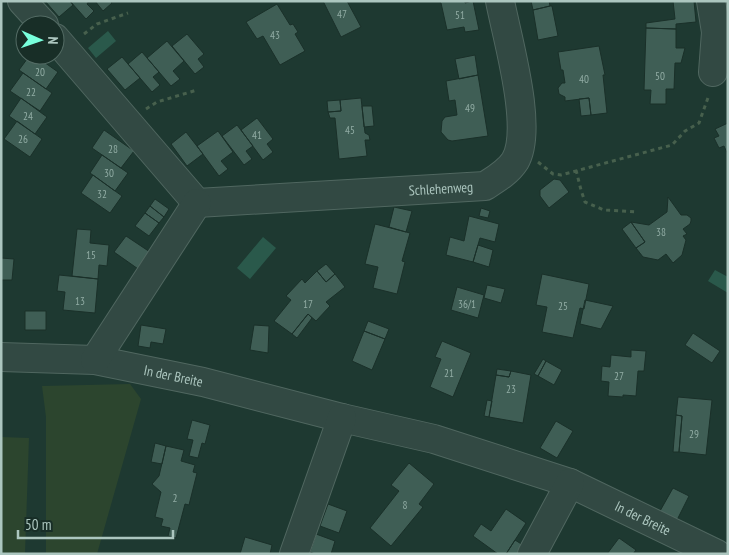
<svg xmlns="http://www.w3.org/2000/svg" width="729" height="555" font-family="'PT Sans Narrow',sans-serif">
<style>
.green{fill:#2c452e}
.water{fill:#2a594b}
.building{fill:#3f5e55;stroke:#1a3029}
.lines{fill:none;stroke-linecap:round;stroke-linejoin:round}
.minor-casing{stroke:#506760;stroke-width:30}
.path{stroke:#47604d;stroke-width:3;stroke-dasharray:4 4;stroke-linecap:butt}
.minor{stroke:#324943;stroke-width:28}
.labels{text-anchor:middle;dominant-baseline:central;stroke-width:4;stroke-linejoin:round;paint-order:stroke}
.number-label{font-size:11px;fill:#91aca4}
.street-label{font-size:14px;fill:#acc6bf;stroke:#182e27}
</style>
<rect width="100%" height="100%" fill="#1e3931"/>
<path class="green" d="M130,384L141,399L97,554H46V417L42,386Z
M1,437L29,438L25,554H1Z"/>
<path class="water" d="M108,31L116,41L96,58L88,48Z
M263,237L276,248L250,279L237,268Z
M715,270L728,277V293L708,281Z"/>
<path class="building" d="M45,1H70L73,5L59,17Z
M70,1H89L87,4L94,11L86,19Z
M95,1H110L112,3L103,11Z
M323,1H347L361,27L341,37Z
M438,1H465V3L473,1L479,30L465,32L464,27L447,30L441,3Z
M531,1H549L550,6L533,10Z
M673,1H694L696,22L676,24V29L646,28V23L675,19Z
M277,4L290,25L293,24L298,32L295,34L305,51L280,65L263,36L257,39L246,22Z
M550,6H552L558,36L538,40L533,10Z
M646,28L676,29V48H685L681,63H675L674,89H666V104H650L651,90H644Z
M187,34L204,54L198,59L204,67L195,74L172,46Z
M167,41L184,61L173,71L180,79L171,86L147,58Z
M599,46L605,75H603L607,113L591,115L589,98L565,101V97L559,94L558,88L562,83H565L563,70H561L558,52Z
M142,52L159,72L153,77L160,85L152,92L128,64Z
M30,55H34L58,72L46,89L19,70Z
M475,55L478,75L459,79L455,59Z
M122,57L140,78L125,90L107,69Z
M23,73L52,93L40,111L10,91Z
M478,75L488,136L452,141L448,140L441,132L442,121L445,117L457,115L455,100L449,101L446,81Z
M21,98L47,117L35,134L9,116Z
M361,98L365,133L369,135L370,140H365L367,156L339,159L335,118H330L328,112L341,111L340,100Z
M589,98L591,115L581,116L579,99Z
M340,100L341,111L328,112L327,101Z
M362,106H372L374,126L364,127Z
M257,118L273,139L267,144L273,152L263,160L241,130Z
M17,121L42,139L30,157L4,139Z
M728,123V155L724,146L719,148L714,138L719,136L715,129Z
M237,125L253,146L246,151L252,159L244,165L222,136Z
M104,130L134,151L121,168L92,148Z
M218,131L233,152L221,161L228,169L219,176L197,146Z
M186,132L203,154L187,166L171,144Z
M102,155L128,173L115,191L90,173Z
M93,175L122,196L110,213L81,193Z
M554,179L560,180L569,192L549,208L540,196V190Z
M668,197L681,215H687L691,218V221L690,224L683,229L687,234L683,236L686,240L682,255L673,263L666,254L658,260L643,257L636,248L645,242L631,222L649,225L667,212Z
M155,199L169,209L164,217L150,206Z
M150,206L164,217L159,223L145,213Z
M394,207L412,211L406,232L389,227Z
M481,208L490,211L488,218L479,216Z
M145,213L159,223L149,236L135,226Z
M469,216L499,224L495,242L480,238L473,262L446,255L450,237L464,241Z
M631,222L645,242L636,248L622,229Z
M375,224L410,233L402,261L405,262L397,294L373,288L378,267L365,264Z
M77,229L91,230L90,243L109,245L107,266L99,265L98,279L72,276Z
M126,236L153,254L141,271L114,252Z
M478,245L493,250L489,267L473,262Z
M1,258L14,259L12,280H2L1,290Z
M326,264L335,274L326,282L317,271Z
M317,271L326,282L335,274L345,287L326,302L330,306L316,321L308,314L292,334L274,321L291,300L286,296L302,279L305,283Z
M542,274L589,284L584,309L580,308L573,338L542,332L547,307L536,305Z
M59,275L98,279L95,313L63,310L65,292L57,291Z
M487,285L505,289L501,303L484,298Z
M457,287L484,295L478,318L451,310Z
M585,300L613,306L601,329L580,324Z
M25,311H46V330H25Z
M308,314L312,318L297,338L292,334Z
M368,321L389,329L385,339L364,331Z
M141,325L166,329L163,344L151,342L150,348L138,346Z
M254,325L269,326L268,353L250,350Z
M364,331L385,339L372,370L352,361Z
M693,333L720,351L712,363L685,345Z
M442,341L471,353L453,397L430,387L441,359L435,357Z
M631,350L646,351L644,371H638L636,396L623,395V397L608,396L609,382L601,381L602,366L610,367L611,355L631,357Z
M543,359L546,361L538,376L534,374Z
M546,361L562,370L554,385L538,376Z
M497,369L511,371L509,377L496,375Z
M511,371L531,375L523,423L489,417L496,375L509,377Z
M678,397L712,400L706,455L679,452L682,416L676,415Z
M487,400L492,401L489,417L484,416Z
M676,415L682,416L679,452H673Z
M192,420L210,425L205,444L202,443L198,458L189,456L193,440L187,439Z
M556,421L573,431L557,458L540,448Z
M155,443L166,446L162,464L151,462Z
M166,446L184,450L181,461L195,465L193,472L197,473L189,505L185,504L176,538L168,536L170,528L161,526L163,519L155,517L161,492L152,484L159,476Z
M409,463L434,484L419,504L423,507L391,546L370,528L399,491L391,485Z
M673,488L689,496L677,520L660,511Z
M328,504L347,511L339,533L320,526Z
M506,509L526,523L506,554H498L473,536L481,524L491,531Z
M316,534L335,541L331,554H315L310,552Z
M245,537L272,545L270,554H240Z
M619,538L636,550L633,554H607Z
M515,540L523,545L518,554H506Z"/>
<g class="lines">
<g class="minor-casing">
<g id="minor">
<path d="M22,1L44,25"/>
<path d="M711,1L716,32L713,72"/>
<path id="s1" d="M55,38L197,203L485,186C496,179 508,172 515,161C534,129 507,38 500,1"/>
<path id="s2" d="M1,357L95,360L203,382L342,418L434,439L570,483L717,554"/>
<path d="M95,360L197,203"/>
<path d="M294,554L342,418"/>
<path d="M532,554L570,483"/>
</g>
</g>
<path class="path" d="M84,34L97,24L128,13
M146,109L157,102L197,90
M538,162L553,174L561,175L672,145L685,131L699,123L709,95
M576,170L581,190L585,202L604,210L638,212"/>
<use href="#minor" class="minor"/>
</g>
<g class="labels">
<g class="number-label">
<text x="342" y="14">47</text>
<text x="460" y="15">51</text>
<text x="275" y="35">43</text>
<text x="40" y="72">20</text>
<text x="660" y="76">50</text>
<text x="584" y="79">40</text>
<text x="31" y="92">22</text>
<text x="470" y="108">49</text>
<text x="28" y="116">24</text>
<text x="350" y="130">45</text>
<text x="257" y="135">41</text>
<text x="23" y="139">26</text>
<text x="113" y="149">28</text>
<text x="109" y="173">30</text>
<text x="102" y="194">32</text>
<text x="661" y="232">38</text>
<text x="91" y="255">15</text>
<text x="80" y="301">13</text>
<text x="308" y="304">17</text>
<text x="467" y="304">36/1</text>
<text x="563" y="306">25</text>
<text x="449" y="373">21</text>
<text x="619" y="376">27</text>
<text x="511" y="389">23</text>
<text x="694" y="434">29</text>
<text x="175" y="498">2</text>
<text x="405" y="505">8</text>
</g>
<g class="street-label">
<text stroke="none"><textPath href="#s1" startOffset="462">Schlehenweg</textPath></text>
<text stroke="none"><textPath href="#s2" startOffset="174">In der Breite</textPath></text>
<text stroke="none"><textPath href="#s2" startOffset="666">In der Breite</textPath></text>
</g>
</g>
<rect width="729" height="555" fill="none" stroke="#acc6bf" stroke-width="5"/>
<g transform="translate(40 40) rotate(92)"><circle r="24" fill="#182e27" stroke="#536b64"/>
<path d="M0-4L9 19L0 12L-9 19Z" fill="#78ffdc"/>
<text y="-8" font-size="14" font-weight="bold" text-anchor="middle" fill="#acc6bf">N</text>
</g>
<path d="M18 530v8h155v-8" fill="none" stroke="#acc6bf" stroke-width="2.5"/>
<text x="25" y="530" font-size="15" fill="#acc6bf" stroke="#182e27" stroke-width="4" paint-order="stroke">50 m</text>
</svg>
